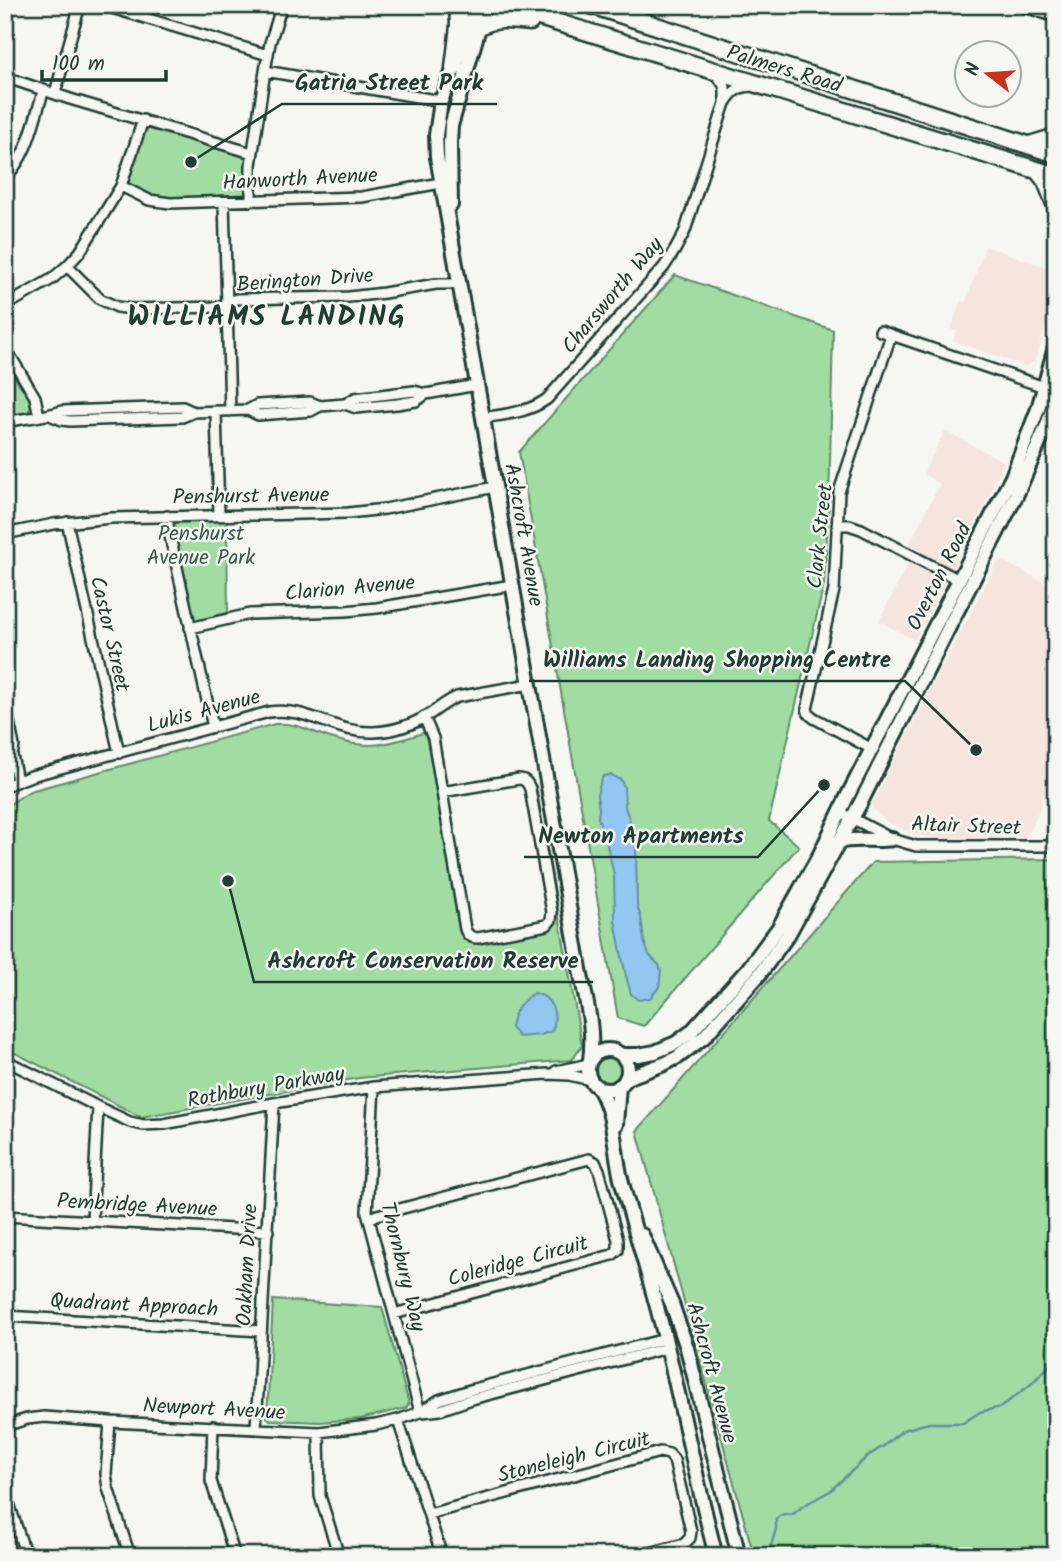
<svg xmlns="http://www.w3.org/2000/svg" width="1061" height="1561" font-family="Kalam,sans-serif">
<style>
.built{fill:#f6e4df}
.green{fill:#a1dca2;stroke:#608c6b;stroke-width:2}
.water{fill:#93c6f0;stroke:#658fa5;stroke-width:2}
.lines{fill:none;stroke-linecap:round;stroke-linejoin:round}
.stream{stroke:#658fa5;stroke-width:2.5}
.street-casing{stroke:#1f3d34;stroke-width:14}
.secondary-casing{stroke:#1f3d34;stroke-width:18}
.highway-casing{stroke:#1f3d34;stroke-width:21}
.street{stroke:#f6f6f2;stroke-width:9}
.secondary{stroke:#f6f6f2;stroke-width:12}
.highway{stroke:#f6f6f2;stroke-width:16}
.labels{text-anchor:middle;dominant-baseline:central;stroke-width:5;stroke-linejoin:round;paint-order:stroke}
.street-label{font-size:21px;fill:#1f3d34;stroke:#f6f6f2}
.park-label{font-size:21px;fill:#395d4a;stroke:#f6f6f2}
.district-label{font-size:28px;font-weight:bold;letter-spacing:2px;fill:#1f3d34;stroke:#f6f6f2}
.leader{fill:none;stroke:#1f3d34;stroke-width:2.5}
.callout-dot{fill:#1f3d34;stroke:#f6f6f2;stroke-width:2.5}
.callout-label{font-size:23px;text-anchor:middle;font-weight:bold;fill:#1f3d34;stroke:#f6f6f2;stroke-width:5;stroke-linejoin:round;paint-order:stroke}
</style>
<rect width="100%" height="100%" fill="#f6f6f2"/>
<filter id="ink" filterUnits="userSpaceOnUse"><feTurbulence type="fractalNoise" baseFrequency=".0143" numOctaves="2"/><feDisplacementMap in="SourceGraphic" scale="14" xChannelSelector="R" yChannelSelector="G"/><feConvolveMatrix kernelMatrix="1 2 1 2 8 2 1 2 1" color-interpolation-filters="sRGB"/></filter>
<g filter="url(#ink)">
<path class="built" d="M985,246L1052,269L1044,331L1035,361L1026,366L953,341L956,331L951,329L961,301L966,302Z
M945,431L1004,462L984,507L915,640L879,621L912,556L905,552L940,484L923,474Z
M999,559L1056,589V774L1042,801L1036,819L1026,837L935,838L911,834L886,821L874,810L872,805L923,703Z"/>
<path class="green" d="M149,126L243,154L247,160V192L242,198L173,200L150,197L129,186L128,181L143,131Z
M675,275L833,330L829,505L824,584L769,821L799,846L644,1026L618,1018L519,452Z
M5,358C10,367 14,378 21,386C27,393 30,397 31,407L28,412L5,417Z
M227,520L228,615L198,621L192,617L172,525L178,521Z
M275,724C297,722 313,733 334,739C371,751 392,743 426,732L463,936L468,941L475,943L550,929L556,923V918L533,787L536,786L582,1046L572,1060L359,1078L141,1117L5,1048V807L30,791Z
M1056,859V1556H754L637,1131L873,862Z
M595 1070a13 13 0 1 1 26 0a13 13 0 1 1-26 0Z
M273,1300L382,1307L409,1404L406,1408L360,1419L319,1422L270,1420L267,1417Z"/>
<path class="water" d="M611,775L621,780L624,787L625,807L633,830L636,849L637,906L641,917L644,941L649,955L659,965L661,971L659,987L650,998L638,1000L631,994L625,972L615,921L614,875L606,840L598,818L599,809L597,795L600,783L603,776Z
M534,993C552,996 559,1015 552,1031L540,1035L519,1037L511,1028C513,1012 520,1002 534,993Z"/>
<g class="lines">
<path class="stream" d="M768,1556L776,1529V1519C781,1513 785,1514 792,1515L803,1506L830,1491L868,1456L885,1445L903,1430L929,1423H963L980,1412L1001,1407L1030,1385L1056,1359"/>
<g class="street-casing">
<path id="street" d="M102,5L268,55
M1019,5L1056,17
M265,71L441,101
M716,73L725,87V101
M5,77L70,99L252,153
M55,93L80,5
M5,178C30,153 33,121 44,90
M121,186L149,200L170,203L362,197L441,183
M251,201V165L265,71L270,43L282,5
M224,202L230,411
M67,266L100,299L117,307L132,309L218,307L236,299L349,297L384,293L436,284H460
M5,306L52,279L67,266L80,252L121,186L143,120
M880,331L1056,391
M5,347L35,397L39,416
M345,404L355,398L414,391L426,394
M248,410L258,415L311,411L320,406L345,404L356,408L397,404L416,401L426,394L477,385
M216,411L219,515
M50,415L62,420L70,421L182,417L194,412L248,410L257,405L310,402L320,406
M483,418C505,414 528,413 547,399L664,267L675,250L685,231L725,103C732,92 737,87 751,86
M5,422C24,418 45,417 62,411L183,407L194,412
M167,516L169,532L213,727
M67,522L119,753
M837,525H849L861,529L959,580
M5,534L54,524L111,518L348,513L385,509L495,487
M190,628L250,614L345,611L377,608L512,585
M5,702L14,746L12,755
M424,717L433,738L465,929C467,935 471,938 478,938L547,925L551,920L552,912L530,789C528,783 525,779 519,779L442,792
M5,743L12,755L17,781
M872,749L814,718L809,714L807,709L834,590L839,492L891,335
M5,786L31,776L269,712C308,706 335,734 374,732C394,731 413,725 430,714C439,708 447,701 457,697L530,684
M840,812L892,839L916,846H1056
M5,1060L98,1107L130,1122L143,1125L164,1124L274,1103L374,1087L548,1074L569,1075L591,1080
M556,1071L589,1064
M374,1087L367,1212L420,1412
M5,1216L268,1231
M369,1219L377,1215L589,1159L595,1162L599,1170L618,1240V1250L612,1255L394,1314
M92,1221L98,1107
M5,1316L261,1331
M422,1412L440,1410L472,1399L667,1348
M398,1420L442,1556
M110,1422L106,1474L108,1488L130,1556
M5,1426L27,1419L44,1417L110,1422L319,1432L376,1425L398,1420L420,1412L439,1400L470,1390L665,1339
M213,1426L211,1481L235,1556
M256,1428L274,1103
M319,1432L320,1496L339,1556
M5,1491L26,1556
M429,1514L660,1452L669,1454L674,1460L691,1531L690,1538L684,1544L638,1556"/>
</g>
<g class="secondary-casing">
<path id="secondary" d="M476,5L466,37L441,101L436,135L437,157L582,980C588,1008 594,1032 590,1060
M451,205L450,143L451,126L482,17L488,5
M838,842C855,837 874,842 892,839
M588 1070a20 20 0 1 1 40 0a20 20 0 1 1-40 0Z
M622,1055H638L655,1052L676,1043L691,1032L747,970L779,927L819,856L848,795L1012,477L1038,409L1056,344
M626,1078L664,1064L678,1057L704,1037L759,975L788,935L861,802L950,625L1016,496L1048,423L1056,397
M598,1087C615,1113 614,1149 621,1179C635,1232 652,1285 665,1338C683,1411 697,1484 716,1556
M616,1124L619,1086
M642,1235L672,1304L687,1348L739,1556"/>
</g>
<g class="highway-casing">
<path id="highway" d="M500,5L1056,176
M591,5L1056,154
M480,26C495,17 513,20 530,22
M454,68L459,26L458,5
M1030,145L1056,137
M1038,171L1046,181L1056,206"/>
</g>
<use href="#street" class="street"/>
<use href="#secondary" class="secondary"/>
<use href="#highway" class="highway"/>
</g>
</g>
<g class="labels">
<g class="street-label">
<text transform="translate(784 70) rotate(17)">Palmers Road</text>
<text transform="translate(300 180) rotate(-3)">Hanworth Avenue</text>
<text transform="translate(305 281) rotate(-4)">Berington Drive</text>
<text transform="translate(613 296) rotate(-50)">Charsworth Way</text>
<text transform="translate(251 497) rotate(-1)">Penshurst Avenue</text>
<text transform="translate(523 535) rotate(80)">Ashcroft Avenue</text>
<text transform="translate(821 536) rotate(-84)">Clark Street</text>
<text transform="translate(940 577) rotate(-63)">Overton Road</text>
<text transform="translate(350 589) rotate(-5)">Clarion Avenue</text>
<text transform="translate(109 634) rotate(77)">Castor Street</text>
<text transform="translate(204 712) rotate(-15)">Lukis Avenue</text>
<text transform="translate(966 827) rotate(2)">Altair Street</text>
<text transform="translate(266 1088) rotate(-10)">Rothbury Parkway</text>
<text transform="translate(137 1206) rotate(3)">Pembridge Avenue</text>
<text transform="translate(518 1262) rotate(-15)">Coleridge Circuit</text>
<text transform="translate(248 1265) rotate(-87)">Oakham Drive</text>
<text transform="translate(402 1267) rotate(76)">Thornbury Way</text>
<text transform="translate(134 1306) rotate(3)">Quadrant Approach</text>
<text transform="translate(711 1373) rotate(75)">Ashcroft Avenue</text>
<text transform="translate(214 1410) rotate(3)">Newport Avenue</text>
<text transform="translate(574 1458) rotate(-14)">Stoneleigh Circuit</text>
</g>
<g class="park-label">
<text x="201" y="534">Penshurst<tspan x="201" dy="24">Avenue Park</tspan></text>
</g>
<g class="district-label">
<text x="267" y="317">WILLIAMS LANDING</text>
</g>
</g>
<path class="leader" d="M191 162L282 104H497M976 750L905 681H529M824 785L758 857H524M228 881L254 982H593"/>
<g class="callout-dot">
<circle cx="191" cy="162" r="7"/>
<circle cx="976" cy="750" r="7"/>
<circle cx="824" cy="785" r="7"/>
<circle cx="228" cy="881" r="7"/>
</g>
<g class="callout-label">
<text x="389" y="90">Gatria Street Park</text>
<text x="717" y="667">Williams Landing Shopping Centre</text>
<text x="641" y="843">Newton Apartments</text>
<text x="423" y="968">Ashcroft Conservation Reserve</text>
</g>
<rect width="1061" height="1561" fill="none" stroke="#f6f6f2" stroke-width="28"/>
<rect x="14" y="14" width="1033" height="1533" fill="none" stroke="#1f3d34" stroke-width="2.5" filter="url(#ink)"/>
<g transform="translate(988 74) rotate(287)"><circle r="33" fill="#f6f6f2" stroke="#a0aca6" stroke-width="2"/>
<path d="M0-5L12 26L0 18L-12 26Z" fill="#c8321e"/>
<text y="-10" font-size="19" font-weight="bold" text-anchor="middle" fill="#1f3d34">N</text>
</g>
<path d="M42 70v10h124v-10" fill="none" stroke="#1f3d34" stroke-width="3.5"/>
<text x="52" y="70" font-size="21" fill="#1f3d34" stroke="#f6f6f2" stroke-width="5" paint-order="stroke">100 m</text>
</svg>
